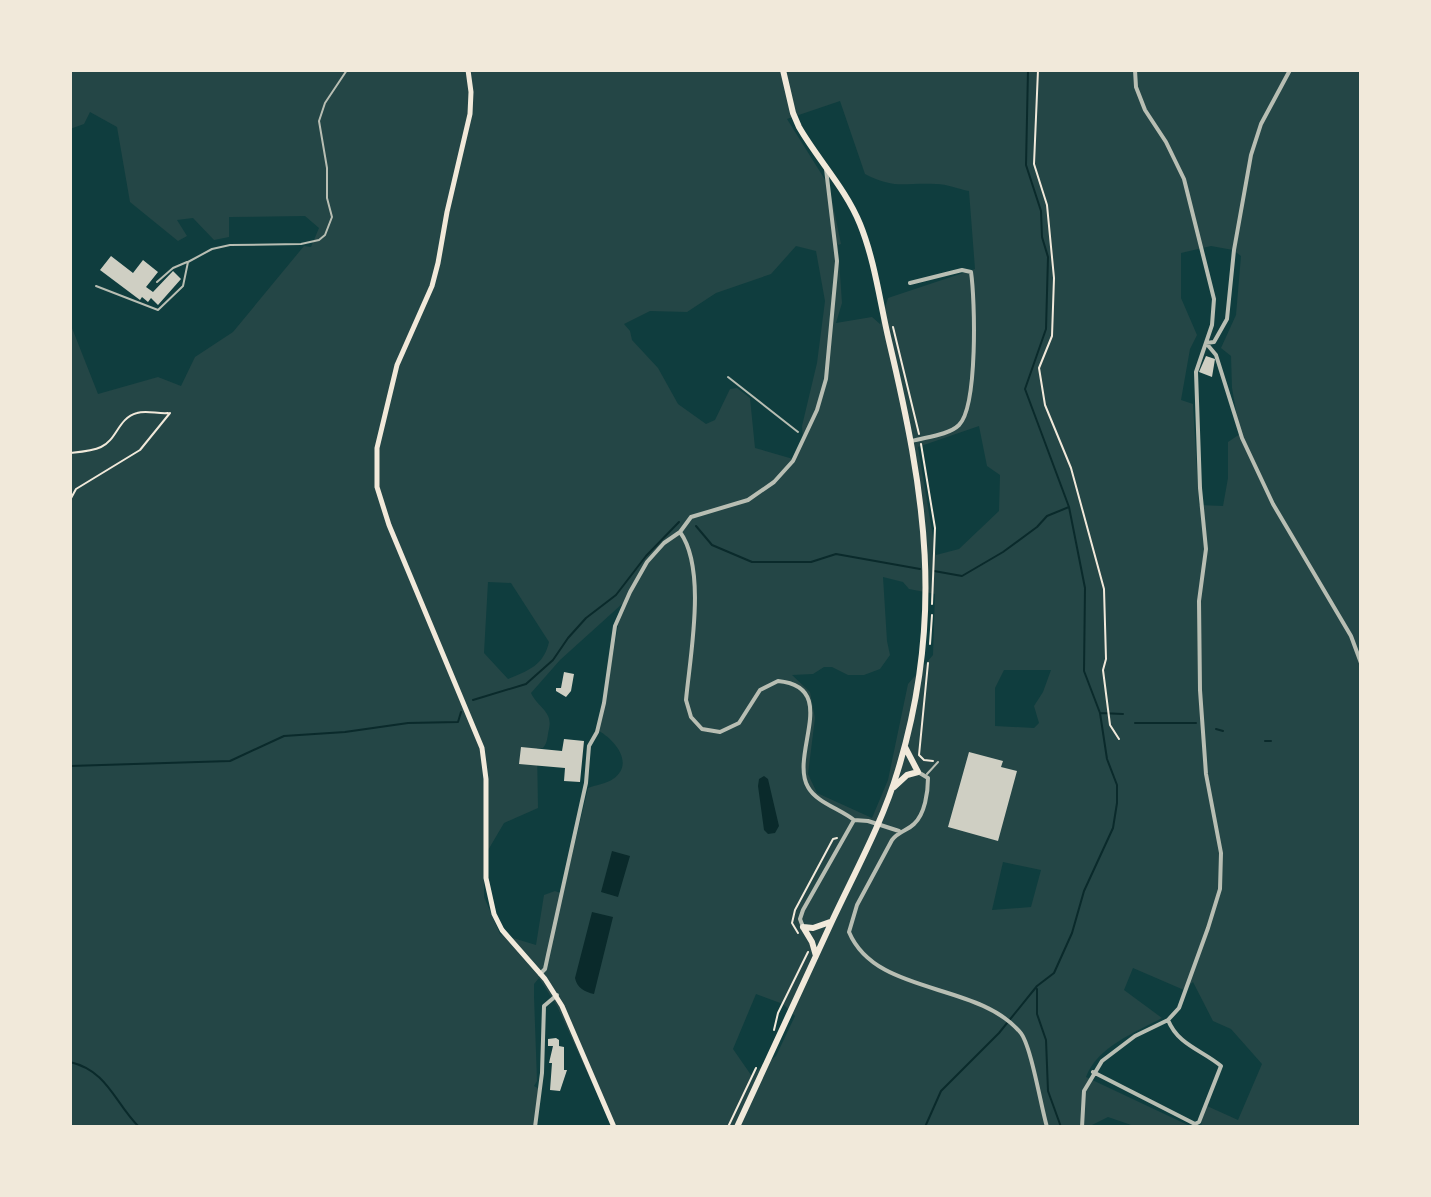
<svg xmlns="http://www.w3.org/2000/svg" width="1431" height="1197" font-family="'DM Sans',sans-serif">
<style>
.green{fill:#244646;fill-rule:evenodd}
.water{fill:#0a2a2b}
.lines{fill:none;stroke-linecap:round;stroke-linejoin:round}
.stream{stroke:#0a2a2b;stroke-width:2}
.building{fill:#cfcfc3}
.path{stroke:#f1e9da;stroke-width:2}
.service{stroke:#b8beb3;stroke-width:2}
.minor{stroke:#b8beb3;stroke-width:4}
.secondary{stroke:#f1e9da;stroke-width:5}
.primary{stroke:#f1e9da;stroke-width:6}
</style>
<rect width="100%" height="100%" fill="#0f3d3e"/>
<path class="green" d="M70,70H1361V1127H1202L1201,1122L1207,1106L1238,1120L1262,1064L1231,1029L1213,1021L1193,982L1184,990L1133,968L1124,990L1162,1018C1136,1032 1097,1047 1086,1077L1192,1127H1137L1108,1117L1088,1127H612L557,1006L539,978L534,984V996L537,1081L534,1086L541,1090L535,1127H70V323L98,394L158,377L181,386L195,357L233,332L304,246L311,247L319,228L305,216L229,217V237L214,240L193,218L177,220L187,236L178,241L130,202L117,127L90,112L84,124L70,129ZM840,101L865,174C896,190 904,182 936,184C947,184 958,189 969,191L975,269L888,298L880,324L872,317L836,323L842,303L838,245L841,244L829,186L787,119ZM796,246L816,251L825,301L817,363L802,426L803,439L793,459L755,448L750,398L737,388L730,389L715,420L706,424L678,404L658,368L632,340L630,331L624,324L650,311L687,312L716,293L771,274ZM1211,246L1233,250L1241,256L1236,315L1221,348L1231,356L1232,388L1240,434L1228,442V478L1223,506L1199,505L1193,404L1181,400L1190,349L1197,335L1181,298V253ZM979,426L987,466L1000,475L999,511L959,549L936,555L918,447ZM883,577L903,582L909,589L935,594L933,655L908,684L888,780L872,818L817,793L808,774L815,718L810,692L792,675L813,674L824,667H832L848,675H864L880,669L890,655L887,641ZM488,582L511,583L549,642C544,665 528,671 508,679L484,653ZM622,604L599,731C615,740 635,764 613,779C606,784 595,785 588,788L563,894L555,891L544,895L536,945L500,934L484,897V857L504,823L538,808L537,748H543C548,742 547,737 549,729C553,711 538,708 531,693L560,660ZM1004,670H1051L1043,692L1034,706L1039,723L1034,728L995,726V688ZM1003,862L1041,870L1031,907L992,910ZM756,994L783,1004L795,1016L776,1056L751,1075L733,1049Z"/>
<path class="water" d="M764,776L768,779L779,826L775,833L768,834L764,830L758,786L759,779Z
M612,851L630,856L618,897L601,892Z
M592,912L613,917L594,994C585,992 577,988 575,978Z"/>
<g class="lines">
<path class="stream" d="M696,526L712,545L752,562H811L836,554L920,569
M934,571L962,576L1003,552L1037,527L1047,516L1069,507
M473,700L526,684L553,660L568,638L586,618L616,595L646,556L679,522
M1100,713L1123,714
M1135,723H1196
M1216,729L1223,731
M1265,741H1271
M70,766L230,761L284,736L345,732L408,723L458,722L461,712
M1037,989V1014L1046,1040L1048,1091L1061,1127
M70,1062C108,1071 114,1102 139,1127
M925,1127L941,1091L999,1033L1037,986L1054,973L1072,933L1084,891L1113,828L1117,803V785L1107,759L1100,713L1084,671L1085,588L1069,507L1025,389L1046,329L1048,257L1042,237L1041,211L1026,165L1028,70"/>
</g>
<path class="building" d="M111,256L133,273L143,260L158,272L146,287L153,292L173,271L181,279L158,305L151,298L148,302L142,297L140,300L100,270Z
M1206,356L1215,359L1212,377L1199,372Z
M564,672L574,674L571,691L566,697L556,691V688H561Z
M564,739L584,741L580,782L564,781L565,768L519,764L521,747L562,751Z
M969,752L1003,761L1001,767L1017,771L998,841L948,827Z
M556,1038L559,1040V1046L564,1047V1070H567L560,1091L550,1090L552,1063H549L553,1046H548V1039Z"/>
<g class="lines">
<path class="path" d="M1038,70L1034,164L1047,205L1054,278L1052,336L1039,368L1045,405L1071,468L1104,589L1106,659L1103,670L1110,725L1119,739
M893,327L919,434
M921,444L935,528L932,604
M70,453C80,452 93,451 101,447C117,440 118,418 137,413C146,410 158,414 168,413
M70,500L76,489L140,450L170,413
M930,644L932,615
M928,663L919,755L924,760L933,761
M798,933L792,923L795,910L833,839L837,838
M774,1030L778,1013L808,952
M728,1127L756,1068"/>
<path class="service" d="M157,282L173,268L187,262
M96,286L158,310L183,286L188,262L212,249L230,245L301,244L319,240L325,235L332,217L327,198V168L319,121L325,103L347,70
M728,377L798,432
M927,774L938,762"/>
<path class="minor" d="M910,283L962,270L971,272C975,299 978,406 959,425C949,435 926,437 912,441
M1206,343L1216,355L1242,438L1273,504L1351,636L1361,663
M1206,343L1214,342L1227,319L1234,250L1251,155L1261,124L1290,70
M680,532L691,517L748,500L774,482L793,461L817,410L826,379L837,261L826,169
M918,772L928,778C928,792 925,814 914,824C907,831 899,831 892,840L857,905L849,932C876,996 976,981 1020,1032C1031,1044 1041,1107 1047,1127
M803,927L800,919L803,910L854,820L868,821L899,831
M540,974L545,969L548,955L586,783L589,746L597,732L604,703L615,626L630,592L647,562L664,543L680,532C707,569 690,656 686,700L691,717L702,729L720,732L739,723L760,690L778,681C841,687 789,754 808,787C816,802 840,809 854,820
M1093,1072L1195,1124L1199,1122L1221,1066C1202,1050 1178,1045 1168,1020
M535,1127L542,1073L544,1006L557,995
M1082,1127L1084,1091L1102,1061L1135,1036L1168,1020L1179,1008L1208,928L1220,889L1221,853L1206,774L1200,690L1199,601L1206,549L1200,488L1196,372L1212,325L1214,299L1184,179L1166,142L1145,110L1136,87L1135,70"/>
<path class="secondary" d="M468,70L471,92L470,114L447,212L438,263L432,286L397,365L377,448V487L389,525L482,748L486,779V878L494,914L502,930L545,979L562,1006L614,1127"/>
<path class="primary" d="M894,787L907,775L918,772L905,747
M803,927L812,942L816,956
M803,927L813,928L830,922
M737,1127C769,1058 801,988 833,919C856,870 883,821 898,770C945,616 925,493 889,341C880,303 875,261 860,224C846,189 818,160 799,127L793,113L783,70"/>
</g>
<rect width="1431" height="1197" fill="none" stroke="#f1e9da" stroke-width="144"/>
</svg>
